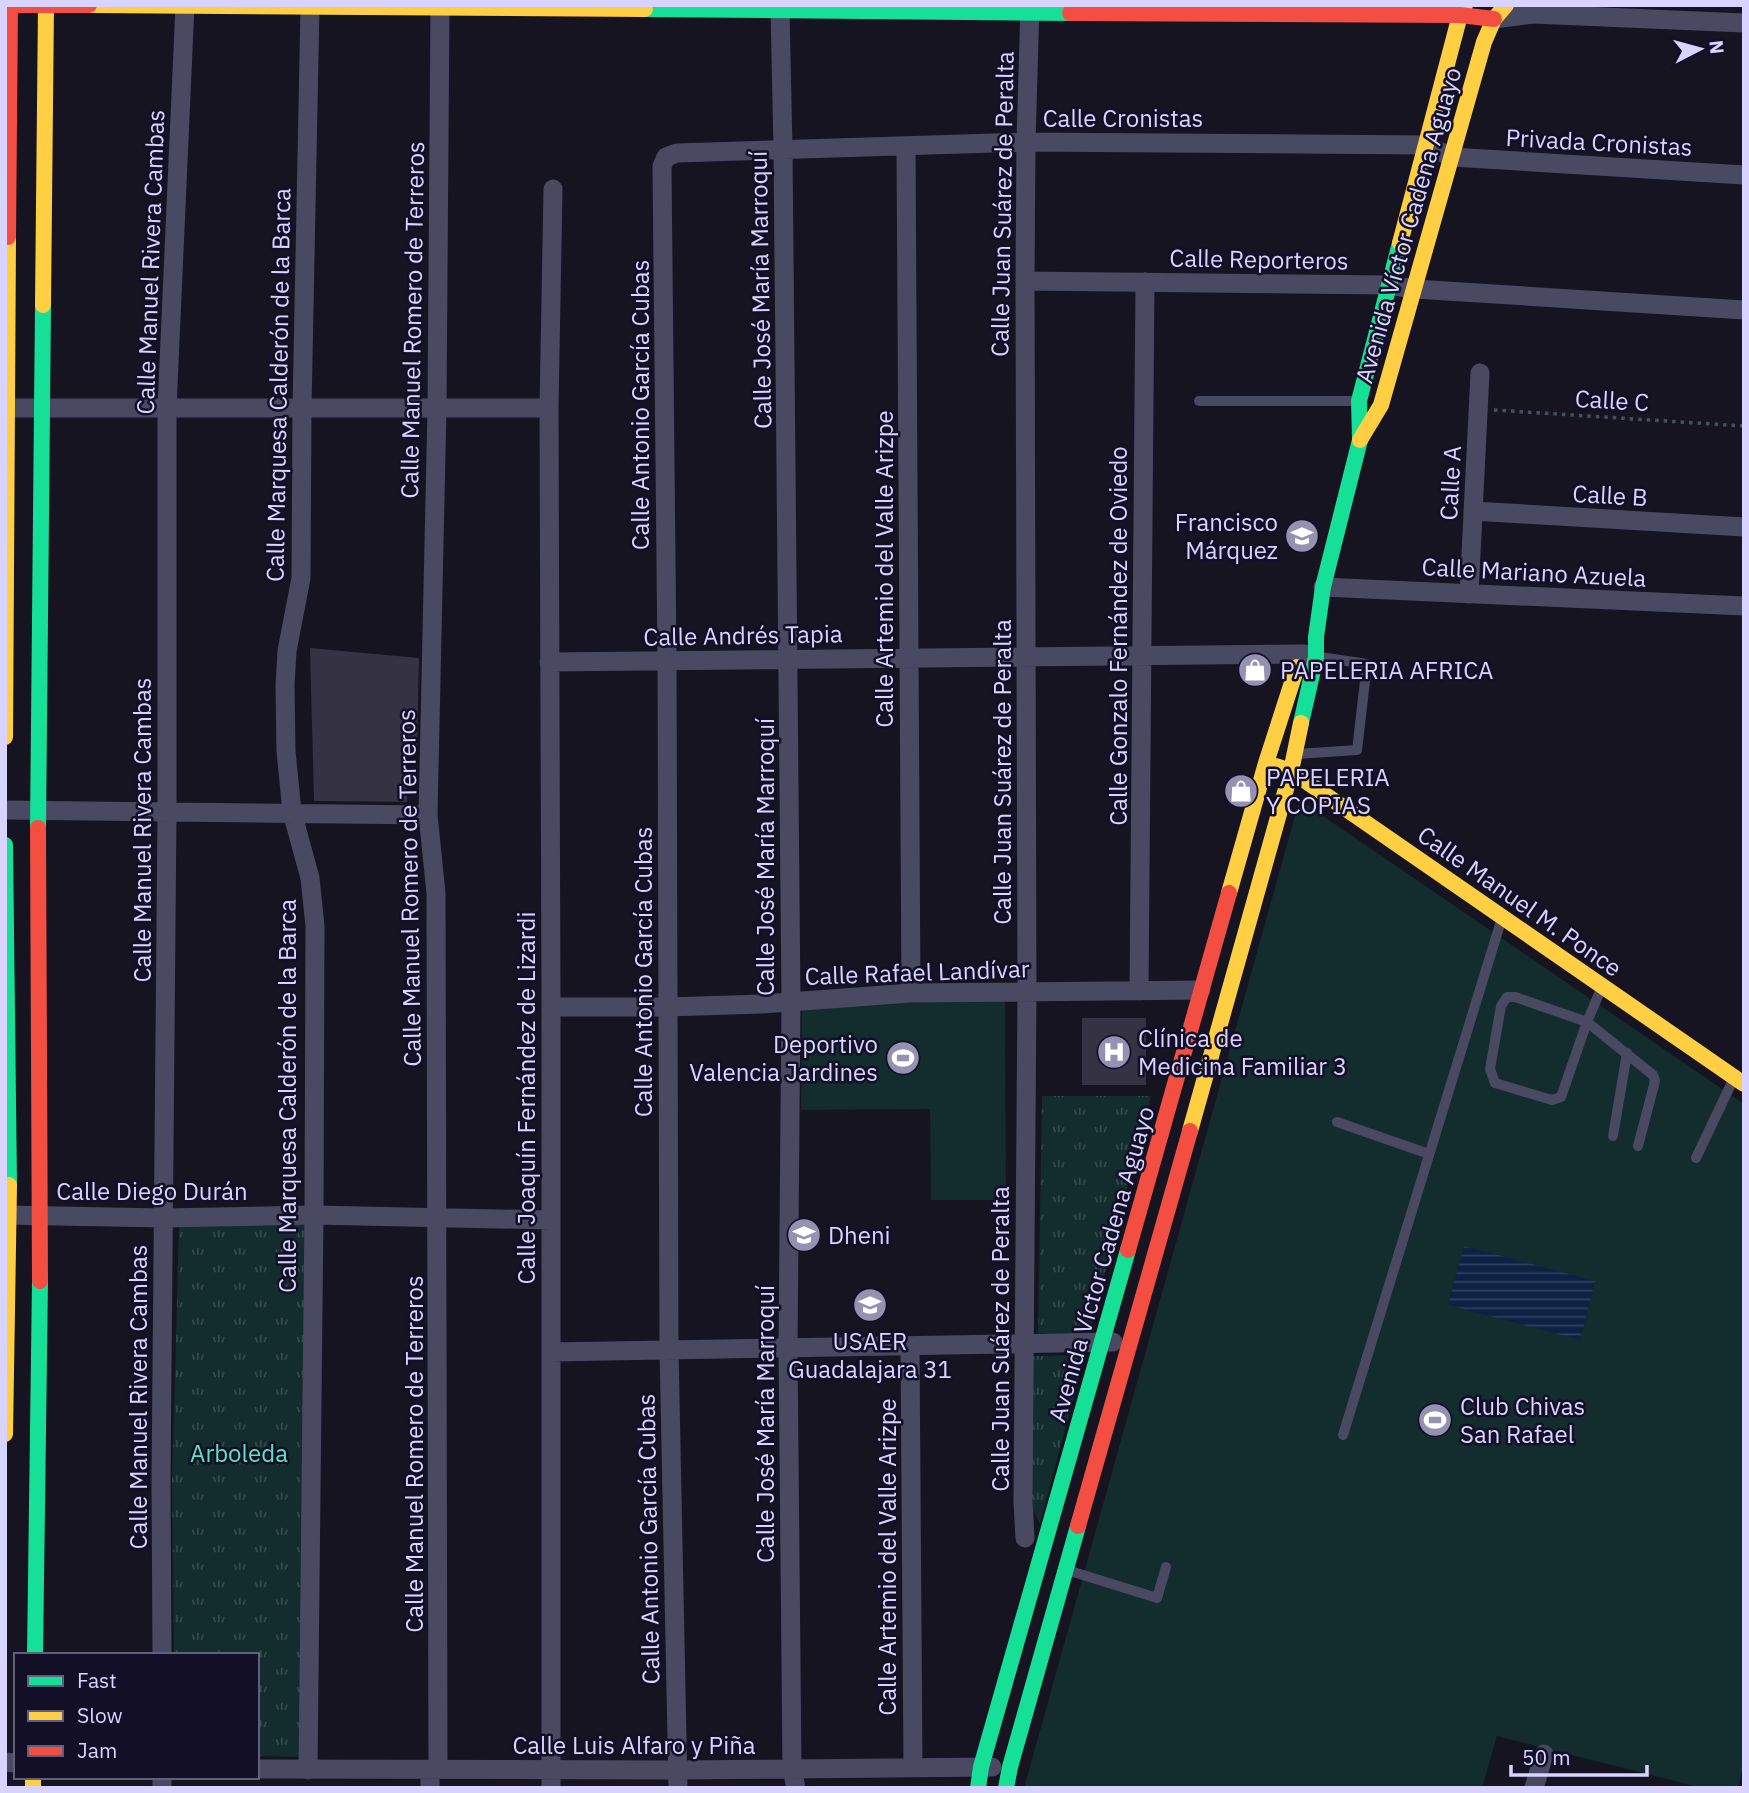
<svg xmlns="http://www.w3.org/2000/svg" width="1749" height="1793" font-family="'IBM Plex Sans',sans-serif">
<style>
.green{fill:#132c2d}
.park{fill:url(#park-tufts)}
.water{fill:url(#water-rules)}
.building{fill:#343243}
.lines{fill:none;stroke-linecap:round;stroke-linejoin:round}
.path{stroke:#44505f;stroke-width:3.5;stroke-dasharray:3.5 5;stroke-linecap:butt}
.lane{stroke:#4a4962;stroke-width:10}
.street{stroke:#4a4962;stroke-width:19}
.fast{stroke:#16e098;stroke-width:16}
.slow{stroke:#ffcf43;stroke-width:16}
.jam{stroke:#f24e42;stroke-width:16}
.labels{text-anchor:middle;dominant-baseline:central;stroke-width:5;stroke-linejoin:round;paint-order:stroke}
.street-label{font-size:24px;fill:#d9d4ff;stroke:#130f26}
.poi-label{font-size:24px;fill:#d9d4ff;stroke:#130f26;text-anchor:start}
.park-label{font-size:24px;fill:#5fe0c0;stroke:#130f26}
</style>
<defs>
<pattern id="park-tufts" width="24" height="20" patternUnits="userSpaceOnUse" patternTransform="scale(1.75)"><rect width="24" height="20" fill="#132c2d"/><path d="M3 7l-1-3M5 7V3M7 7l1-3M15 17l-1-3M17 17v-4M19 17l1-3" fill="none" stroke="#354a4c"/></pattern>
<pattern id="water-rules" width="6" height="5" patternUnits="userSpaceOnUse" patternTransform="scale(1.75)"><rect width="6" height="5" fill="#0d2144"/><path d="M0 2.5h6" fill="none" stroke="#304060"/></pattern>
</defs>
<rect width="100%" height="100%" fill="#161421"/>
<path class="green" d="M1304,803L1744,1104V1763L1738,1788H1702L1497,1736L1482,1788H1024L1298,805Z
M1005,999L1006,1200H931L930,1109L801,1110L802,1007Z"/>
<path class="park" d="M1042,1096H1151L1089,1334L1038,1333Z
M308,1222L301,1757L257,1756V1655H174L172,1484L179,1225Z
M1085,1355L1040,1524L1029,1502L1033,1356Z"/>
<path class="water" d="M1464,1246L1595,1281L1580,1340L1448,1305Z"/>
<path class="building" d="M310,648L419,658L417,747L406,750L407,802L314,801Z
M1082,1018H1146V1085H1082Z"/>
<g class="lines">
<path class="path" d="M1494,410L1744,426"/>
<path class="lane" d="M1199,401H1358
M1297,754L1357,750L1367,664L1320,657
M1601,989L1587,1022L1561,1097L1552,1100L1495,1083L1490,1069L1501,1006L1507,997H1515L1587,1022L1653,1075L1655,1080L1654,1085L1638,1146
M1337,1122L1429,1154
M1613,1136L1627,1053
M1696,1158L1734,1078
M1343,1435L1501,921
M1067,1570L1157,1598L1166,1567"/>
<path class="street" d="M780,10L783,149L791,1001L788,1348L792,1769L796,1788
M1494,19L1533,14L1744,23
M906,146L911,993
M1025,281L1388,285L1415,289L1744,310
M5,408H549
M1473,511L1744,527
M1323,587L1744,606
M1469,594L1480,373
M549,662L1304,654L1316,657
M5,810L428,815
M1139,991L1145,282
M551,1007H667L762,1004L911,993L1201,990
M5,1215L164,1218L314,1215L551,1220
M910,1346L913,1768
M551,1352L1113,1342
M1025,1538L1023,1502L1027,992L1025,281L1026,142L1030,5
M162,1655L161,1481L167,813V408L185,5
M5,1762L16,1763
M257,1769L677,1770L992,1767
M438,1769L436,893L428,815L437,408L440,5
M308,1770L314,1215L315,926L310,878L292,812L286,751L285,685L287,651L301,578L302,408L310,6
M162,1788V1777
M430,1788V1770
M551,1788V1007L549,408L553,189
M678,1788L669,1349L667,660L662,166L666,157L677,153L1026,142L1425,145L1452,157L1744,175
M1534,1788L1544,1754"/>
<path class="fast" d="M645,9L1070,13
M1301,723L1316,657V637L1323,587L1360,440L1359,401L1400,243
M38,828L43,305
M5,845L9,1185
M35,1655L40,1281
M978,1788L981,1767L1128,1250
M1006,1788L1010,1767L1078,1526"/>
<path class="slow" d="M89,5L645,9
M1400,243L1460,15L1465,5
M43,305L46,5
M1360,440L1381,405L1484,42L1494,19L1506,5
M5,737L8,237
M1276,766L1291,771L1744,1084
M1229,893L1266,763L1297,667
M1190,1131L1291,771L1301,723
M5,1434L9,1185
M33,1777V1788"/>
<path class="jam" d="M1070,13L1460,15L1494,19
M8,237L10,5H89
M38,828L40,1281
M1128,1250L1229,893
M1078,1526L1190,1131"/>
</g>
<defs>
<g id="school-disc" transform="scale(1.75)"><circle r="9.5" fill="#9591b1" stroke="#130f26"/><path d="M0-5L7-2L0 1L-7-2ZM-4 1L0 2.5L4 1V4Q0 6-4 4Z" fill="#fff"/></g>
<g id="shop-disc" transform="scale(1.75)"><circle r="9.5" fill="#9591b1" stroke="#130f26"/><path d="M-5-2.5h2.3a2.7 3.5 0 0 1 5.4 0H5L5.5 6h-11ZM-1.5-2.5h3a1.5 2.3 0 0 0-3 0Z" fill="#fff"/></g>
<g id="hospital-disc" transform="scale(1.75)"><circle r="9.5" fill="#9591b1" stroke="#130f26"/><path d="M-5-5h3v3.5h4V-5h3V5h-3V1.5h-4V5h-3Z" fill="#fff"/></g>
<g id="stadium-disc" transform="scale(1.75)"><circle r="9.5" fill="#9591b1" stroke="#130f26"/><path d="M0-5a6.5 5 0 1 0 0 10a6.5 5 0 1 0 0-10ZM-3.5-1.8h7v3.6h-7Z" fill="#fff"/></g>
</defs>
<g fill-rule="evenodd">
<use href="#school-disc" x="1302" y="536"/>
<use href="#shop-disc" x="1255" y="670"/>
<use href="#shop-disc" x="1241" y="791"/>
<use href="#hospital-disc" x="1114" y="1052"/>
<use href="#stadium-disc" x="903" y="1058"/>
<use href="#school-disc" x="804" y="1235"/>
<use href="#school-disc" x="870" y="1305"/>
<use href="#stadium-disc" x="1435" y="1420"/>
</g>
<g class="labels">
<g class="street-label">
<text x="1123" y="118">Calle Cronistas</text>
<text transform="translate(1599 142) rotate(3)">Privada Cronistas</text>
<text transform="translate(1002 204) rotate(-89)">Calle Juan Suárez de Peralta</text>
<text transform="translate(1408 225) rotate(-74)">Avenida Víctor Cadena Aguayo</text>
<text transform="translate(1259 259) rotate(1)">Calle Reporteros</text>
<text transform="translate(150 262) rotate(-88)">Calle Manuel Rivera Cambas</text>
<text transform="translate(760 290) rotate(-91)">Calle José María Marroquí</text>
<text transform="translate(412 320) rotate(-89)">Calle Manuel Romero de Terreros</text>
<text transform="translate(278 385) rotate(-89)">Calle Marquesa Calderón de la Barca</text>
<text transform="translate(1612 400) rotate(3)">Calle C</text>
<text transform="translate(640 405) rotate(-90)">Calle Antonio García Cubas</text>
<text transform="translate(1450 483) rotate(-87)">Calle A</text>
<text transform="translate(1610 495) rotate(3)">Calle B</text>
<text transform="translate(884 569) rotate(-90)">Calle Artemio del Valle Arizpe</text>
<text transform="translate(1534 572) rotate(3)">Calle Mariano Azuela</text>
<text transform="translate(743 635) rotate(-1)">Calle Andrés Tapia</text>
<text transform="translate(1118 636) rotate(-90)">Calle Gonzalo Fernández de Oviedo</text>
<text transform="translate(1002 772) rotate(-90)">Calle Juan Suárez de Peralta</text>
<text transform="translate(142 830) rotate(-90)">Calle Manuel Rivera Cambas</text>
<text transform="translate(765 857) rotate(-90)">Calle José María Marroquí</text>
<text transform="translate(409 888) rotate(-91)">Calle Manuel Romero de Terreros</text>
<text transform="translate(1520 901) rotate(35)">Calle Manuel M. Ponce</text>
<text transform="translate(643 972) rotate(-90)">Calle Antonio García Cubas</text>
<text transform="translate(917 972) rotate(-2)">Calle Rafael Landívar</text>
<text transform="translate(287 1096) rotate(-90)">Calle Marquesa Calderón de la Barca</text>
<text transform="translate(526 1098) rotate(-90)">Calle Joaquín Fernández de Lizardi</text>
<text x="152" y="1191">Calle Diego Durán</text>
<text transform="translate(1101 1264) rotate(-74)">Avenida Víctor Cadena Aguayo</text>
<text transform="translate(1000 1339) rotate(-90)">Calle Juan Suárez de Peralta</text>
<text transform="translate(138 1397) rotate(-90)">Calle Manuel Rivera Cambas</text>
<text transform="translate(765 1424) rotate(-90)">Calle José María Marroquí</text>
<text transform="translate(414 1454) rotate(-90)">Calle Manuel Romero de Terreros</text>
<text transform="translate(648 1539) rotate(-91)">Calle Antonio García Cubas</text>
<text transform="translate(887 1557) rotate(-90)">Calle Artemio del Valle Arizpe</text>
<text x="634" y="1745">Calle Luis Alfaro y Piña</text>
</g>
<g class="poi-label">
<text x="1278" y="522" text-anchor="end">Francisco<tspan x="1278" dy="28">Márquez</tspan></text>
<text x="1280" y="670">PAPELERIA AFRICA</text>
<text x="1266" y="777">PAPELERIA<tspan x="1266" dy="28">Y COPIAS</tspan></text>
<text x="1138" y="1038">Clínica de<tspan x="1138" dy="28">Medicina Familiar 3</tspan></text>
<text x="878" y="1044" text-anchor="end">Deportivo<tspan x="878" dy="28">Valencia Jardines</tspan></text>
<text x="828" y="1235">Dheni</text>
<text x="870" y="1341" text-anchor="middle">USAER<tspan x="870" dy="28">Guadalajara 31</tspan></text>
<text x="1460" y="1406">Club Chivas<tspan x="1460" dy="28">San Rafael</tspan></text>
</g>
<g class="park-label">
<text x="239" y="1453">Arboleda</text>
</g>
</g>
<rect width="1749" height="1793" fill="none" stroke="#d9d4ff" stroke-width="14"/>
<rect x="14" y="1653" width="245" height="126" fill="#130f26" stroke="#625e7d" stroke-width="2"/>
<rect x="28" y="1676" width="35" height="10" fill="#16e098" stroke="#625e7d" stroke-width="2"/>
<text x="77" y="1688" font-size="21" fill="#d9d4ff">Fast</text>
<rect x="28" y="1711" width="35" height="10" fill="#ffcf43" stroke="#625e7d" stroke-width="2"/>
<text x="77" y="1723" font-size="21" fill="#d9d4ff">Slow</text>
<rect x="28" y="1746" width="35" height="10" fill="#f24e42" stroke="#625e7d" stroke-width="2"/>
<text x="77" y="1758" font-size="21" fill="#d9d4ff">Jam</text>
<g transform="translate(1700 49) rotate(84)" stroke="#130f26" stroke-width="5" paint-order="stroke">
<path d="M0-5L12 26L0 18L-12 26Z" fill="#d9d4ff"/>
<text y="-10" font-size="19" font-weight="bold" text-anchor="middle" fill="#d9d4ff">N</text>
</g>
<path d="M1511 1765v10h136v-10" fill="none" stroke="#d9d4ff" stroke-width="3.5"/>
<text x="1522" y="1765" font-size="21" fill="#d9d4ff" stroke="#130f26" stroke-width="5" paint-order="stroke">50 m</text>
</svg>
